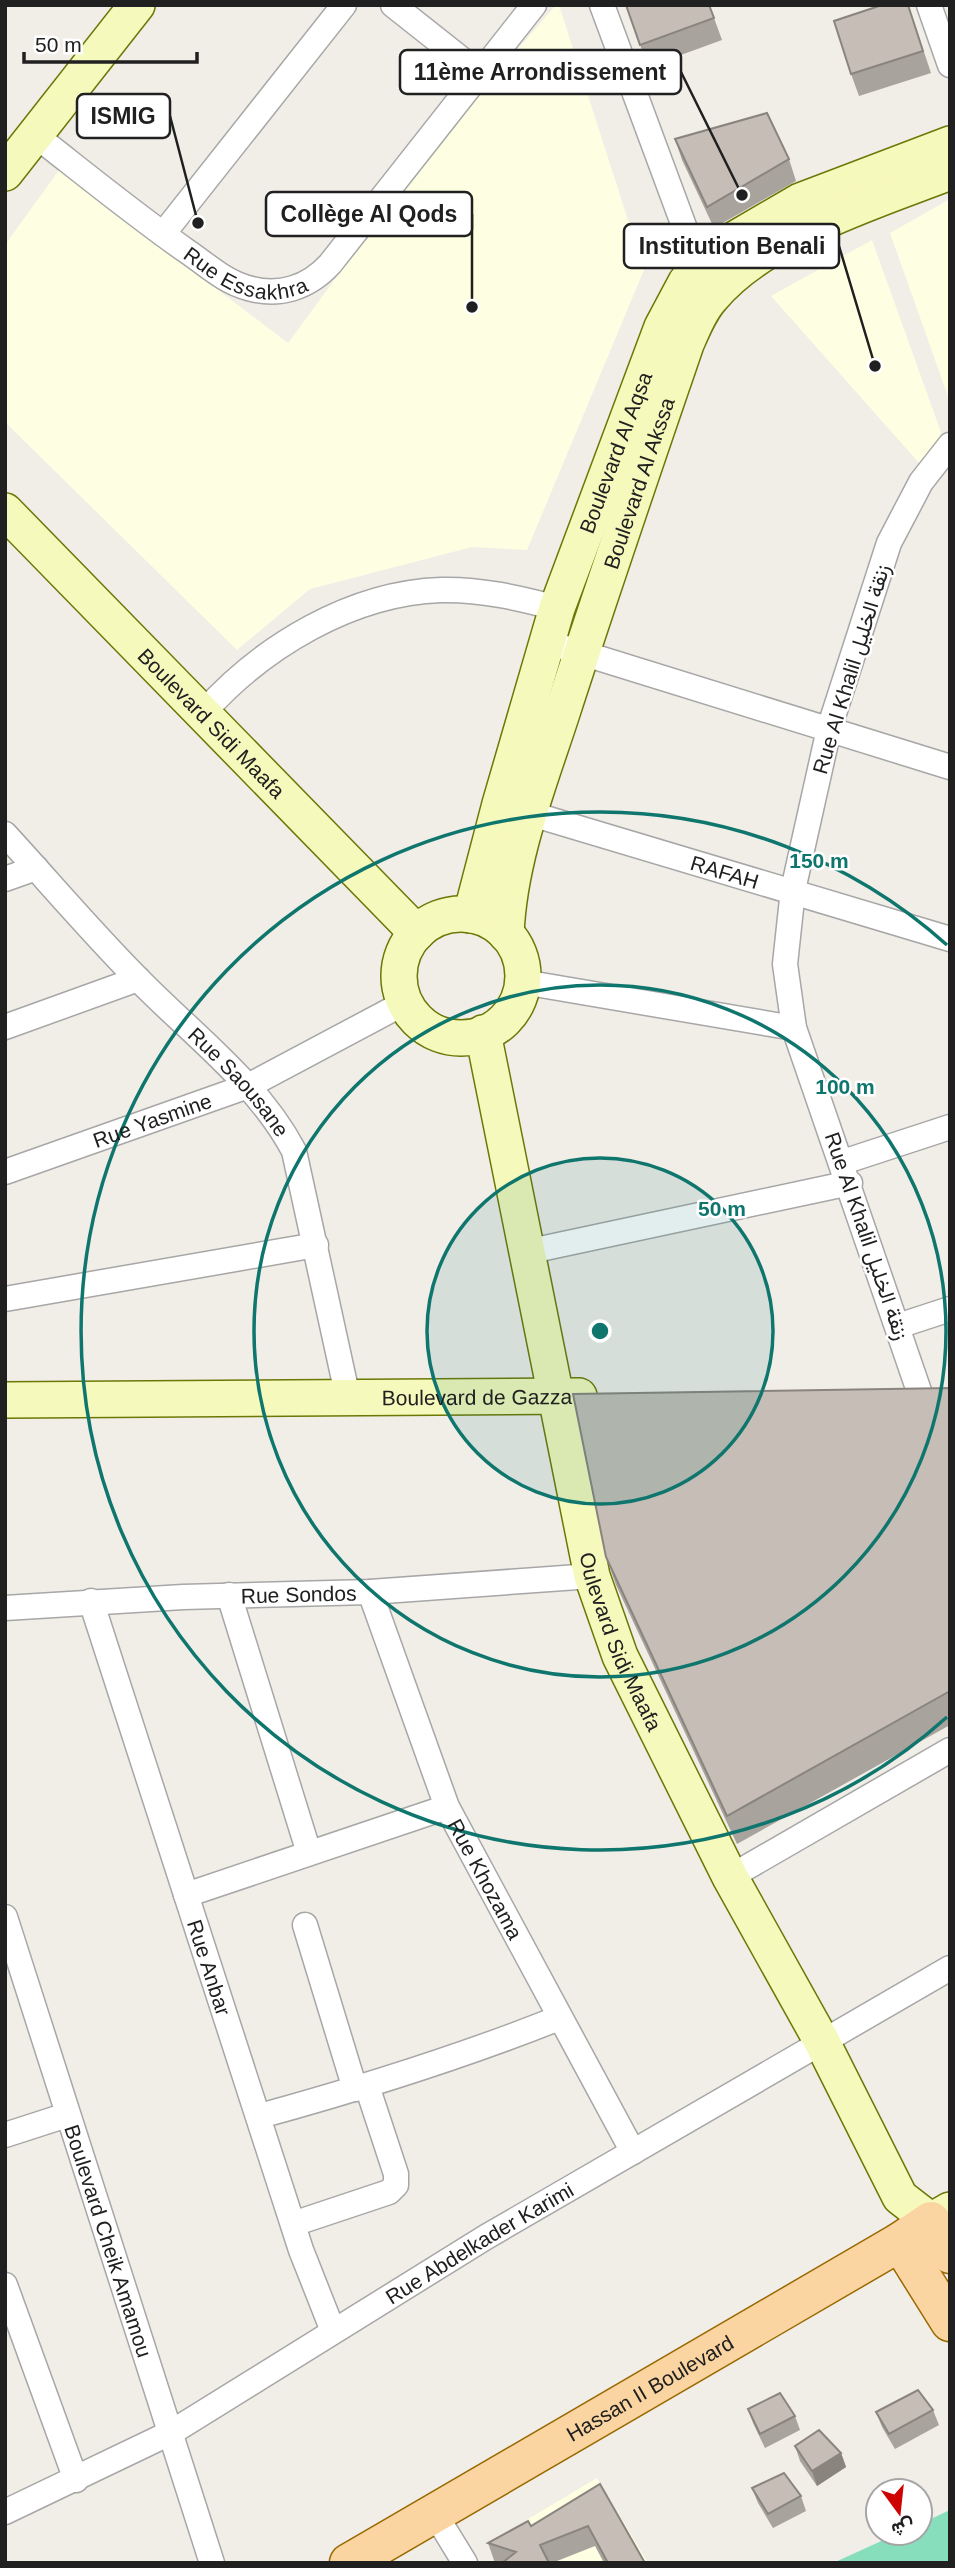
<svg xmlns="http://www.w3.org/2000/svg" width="955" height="2568" font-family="Arial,Vazirmatn,sans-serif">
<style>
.education{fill:#feffe2}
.pitch{fill:#86debd}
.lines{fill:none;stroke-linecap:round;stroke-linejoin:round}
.street-casing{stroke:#a7a7a7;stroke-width:27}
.secondary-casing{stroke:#6b7806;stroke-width:38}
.primary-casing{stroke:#9a6902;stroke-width:41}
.street{stroke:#fff;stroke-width:24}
.secondary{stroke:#f6f9bc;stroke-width:35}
.primary{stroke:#fbd5a1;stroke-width:38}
.wall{fill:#a9a39d}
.shaded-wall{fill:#8a847f}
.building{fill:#c5bdb6;stroke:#8a847f;stroke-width:2}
.ring{fill:none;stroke:#0f766e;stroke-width:3.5}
.labels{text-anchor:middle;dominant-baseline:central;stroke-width:5;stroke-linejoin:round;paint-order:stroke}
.street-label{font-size:21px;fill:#202020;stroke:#fff}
.centre{fill:#0f766e;stroke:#fff;stroke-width:3.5}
.ring-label{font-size:21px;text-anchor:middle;font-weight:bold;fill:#0f766e;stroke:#fff;stroke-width:5;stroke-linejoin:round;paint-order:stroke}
.leader{fill:none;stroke:#202020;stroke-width:2.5}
.callout-dot{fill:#202020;stroke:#fff;stroke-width:2.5}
.callout{fill:#fff;stroke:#202020;stroke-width:2.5}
.callout-label{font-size:23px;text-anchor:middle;font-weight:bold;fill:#202020}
</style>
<rect width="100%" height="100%" fill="#f1ede7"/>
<path class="education" d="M556,5H559L644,270L527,550L472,547L310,589L237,650L5,422V245L59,170L288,343L430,150Z
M950,199V402L890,233Z
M872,240L942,435L920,464L771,296Z
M597,2478L648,2563H554L528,2519Z"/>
<path class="pitch" d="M950,2510V2563H833L899,2533H920V2524Z"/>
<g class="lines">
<g class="street-casing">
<g id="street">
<path d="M393,5L479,73"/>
<path d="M602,5L704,280"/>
<path d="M929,5L950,65"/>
<path id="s1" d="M35,135C85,174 135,215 188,252C207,265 225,282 248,288C279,297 308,288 330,264L534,5"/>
<path d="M163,234L344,5"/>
<path d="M566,648L950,767"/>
<path d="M204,712C263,646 352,593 441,590C481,589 519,598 557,608"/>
<path id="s2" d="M515,809L950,939"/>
<path id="s3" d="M5,834C50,883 93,934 140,981C193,1035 258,1083 294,1151L348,1398"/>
<path d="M5,879L36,868"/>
<path d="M523,982L794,1028"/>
<path d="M5,1027L138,979"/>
<path d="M843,1162L950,1127"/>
<path id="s4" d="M5,1172L248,1086L406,1002"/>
<path d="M526,1252L850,1183"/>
<path d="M5,1299L316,1245"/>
<path d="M898,1326L950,1309"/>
<path d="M919,1391L794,1028L785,964L793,890L829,729L889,543L921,482L950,445"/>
<path id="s5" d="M370,1592L447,1807L633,2152"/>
<path d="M229,1595L309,1853"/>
<path id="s6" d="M91,1601L301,2250L333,2331"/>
<path id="s7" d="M5,1608L183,1597L370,1592L592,1576"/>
<path d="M730,1877L950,1750"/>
<path d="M186,1895L447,1807"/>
<path id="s8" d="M5,1917L212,2563"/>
<path d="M305,1925L355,2089"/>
<path d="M260,2116C362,2088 461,2057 559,2018"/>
<path d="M5,2135L67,2115"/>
<path d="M293,2224L389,2192L396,2185V2174L367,2086"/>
<path d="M5,2285L76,2480"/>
<path id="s9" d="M5,2512L172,2432L486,2237L950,1968"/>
<path d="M435,2514L465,2563"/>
</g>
</g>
<g class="secondary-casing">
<g id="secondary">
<path d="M5,173L137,5"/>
<path id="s10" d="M5,511L417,933"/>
<circle cx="461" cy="976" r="62"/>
<path id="s11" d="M471,915L500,804L557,608L662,327L686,282L698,267L728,243L800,201L950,144"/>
<path id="s12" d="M506,934C509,858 539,784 562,713C602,589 644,467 686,344C693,328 700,310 712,297C764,235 875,201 950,172"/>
<path id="s13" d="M483,1033L592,1576L620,1656L730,1877L822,2042L900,2197L931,2221L950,2210"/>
<path id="s14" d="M5,1400L579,1396"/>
</g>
</g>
<g class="primary-casing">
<g id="primary">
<path d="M900,2242L950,2322"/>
<path id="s15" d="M349,2563L900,2242L931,2221L950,2254"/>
</g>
</g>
<use href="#street" class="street"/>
<use href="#secondary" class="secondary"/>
<use href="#primary" class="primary"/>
</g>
<path class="wall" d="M626,5L714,18L722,40L648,67Z
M913,19L931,73L859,96L851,74Z
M675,139L789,159L796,181L714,228L682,160Z
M950,1388V1725L737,1844L616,1585L606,1557Z
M748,2409L795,2416L800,2430L765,2448L753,2423Z
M933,2410L939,2425L895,2449L882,2427L876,2412Z
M795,2446L841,2453L846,2467L817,2486L800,2461Z
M600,2484L645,2563H604L595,2546L552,2563H495L488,2543L531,2526Z
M752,2488L801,2496L806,2511L773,2528L758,2503Z"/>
<path class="shaded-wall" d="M841,2453L846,2467L817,2486L812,2471Z"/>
<path class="building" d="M626,5H709L714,18L640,45Z
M882,5H908L923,51L851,74L834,21Z
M767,113L789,159L707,207L675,139Z
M950,1388V1691L727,1816L606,1557L573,1394Z
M918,2390L933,2410L889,2434L876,2412Z
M780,2393L795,2416L760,2434L748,2409Z
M819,2430L841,2453L812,2471L795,2446Z
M784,2473L801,2496L768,2514L752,2488Z
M600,2484L645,2563H608L588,2526L540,2545L549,2563H502L516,2552L488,2543L528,2521L531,2526Z"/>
<circle cx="600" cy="1331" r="173" fill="#0f766e" fill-opacity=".12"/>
<g class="ring">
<circle cx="600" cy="1331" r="173"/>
<circle cx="600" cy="1331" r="346"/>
<path d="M947 1717A519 519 0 1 1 947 945"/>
</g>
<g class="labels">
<g class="street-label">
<text stroke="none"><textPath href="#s1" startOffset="257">Rue Essakhra</textPath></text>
<text stroke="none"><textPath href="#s11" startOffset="485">Boulevard Al Aqsa</textPath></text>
<text stroke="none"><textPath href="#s12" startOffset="471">Boulevard Al Akssa</textPath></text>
<text transform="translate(851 669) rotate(-73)">Rue Al Khalil زنقة الخليل</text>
<text stroke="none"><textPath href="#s10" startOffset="296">Boulevard Sidi Maafa</textPath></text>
<text stroke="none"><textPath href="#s2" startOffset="219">RAFAH</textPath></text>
<text stroke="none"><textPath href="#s3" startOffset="341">Rue Saousane</textPath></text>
<text stroke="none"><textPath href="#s4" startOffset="156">Rue Yasmine</textPath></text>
<text transform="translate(867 1236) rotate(71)">Rue Al Khalil زنقة الخليل</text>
<text stroke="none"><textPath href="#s14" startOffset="472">Boulevard de Gazza</textPath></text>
<text stroke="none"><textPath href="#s7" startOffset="294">Rue Sondos</textPath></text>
<text stroke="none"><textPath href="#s13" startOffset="625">Oulevard Sidi Maafa</textPath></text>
<text stroke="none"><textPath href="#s5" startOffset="310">Rue Khozama</textPath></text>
<text stroke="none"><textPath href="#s6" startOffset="385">Rue Anbar</textPath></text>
<text stroke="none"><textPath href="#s8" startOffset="340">Boulevard Cheik Amamou</textPath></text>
<text stroke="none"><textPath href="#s9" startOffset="546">Rue Abdelkader Karimi</textPath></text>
<text stroke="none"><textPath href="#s15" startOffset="348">Hassan II Boulevard</textPath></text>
</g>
</g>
<circle cx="600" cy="1331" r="10" class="centre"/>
<g class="ring-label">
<text x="819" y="868">150 m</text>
<text x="845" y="1094">100 m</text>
<text x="722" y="1216">50 m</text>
</g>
<path class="leader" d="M742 195L681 72M198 223L170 116M472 307L472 214M875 366L839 246"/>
<g class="callout-dot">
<circle cx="742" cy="195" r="7"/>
<circle cx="198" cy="223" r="7"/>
<circle cx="472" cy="307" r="7"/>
<circle cx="875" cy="366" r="7"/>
</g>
<g class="callout">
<rect x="400" y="50" width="281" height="44" rx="7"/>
<rect x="77" y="94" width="93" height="44" rx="7"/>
<rect x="266" y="192" width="206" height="44" rx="7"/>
<rect x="624" y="224" width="215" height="44" rx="7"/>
</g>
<g class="callout-label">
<text x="540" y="80">11ème Arrondissement</text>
<text x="123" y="124">ISMIG</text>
<text x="369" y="222">Collège Al Qods</text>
<text x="732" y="254">Institution Benali</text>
</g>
<rect width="955" height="2568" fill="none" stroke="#202020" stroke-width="14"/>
<g transform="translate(899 2512) rotate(165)"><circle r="33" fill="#ffffff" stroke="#a6a6a6" stroke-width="2"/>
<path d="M0-5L12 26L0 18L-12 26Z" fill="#ce0402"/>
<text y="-10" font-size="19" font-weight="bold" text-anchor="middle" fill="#202020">ش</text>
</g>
<path d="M24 52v10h173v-10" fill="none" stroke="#202020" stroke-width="3.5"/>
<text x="35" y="52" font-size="21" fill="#202020" stroke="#ffffff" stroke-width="5" paint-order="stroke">50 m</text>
</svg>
